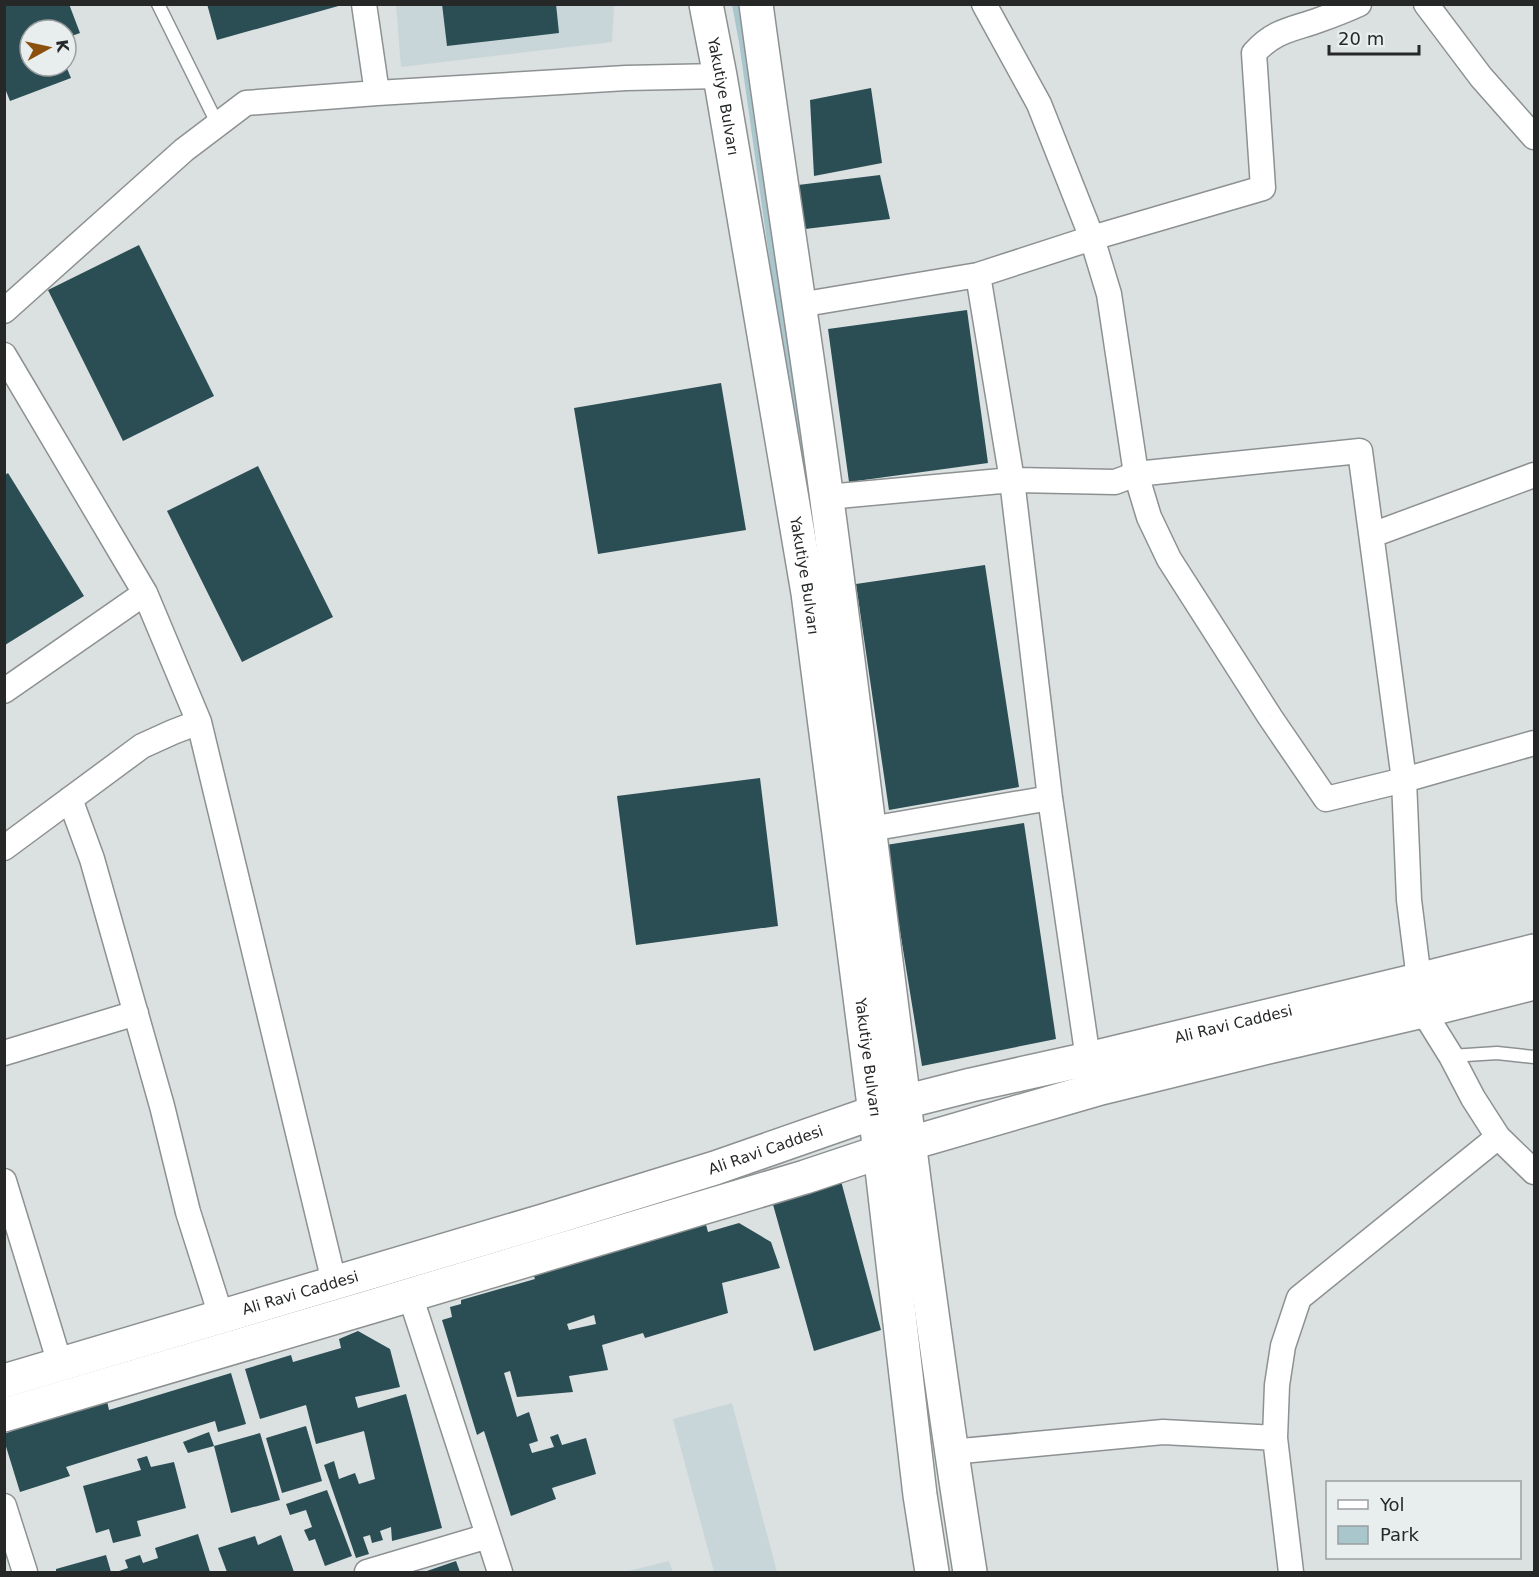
<svg xmlns="http://www.w3.org/2000/svg" width="1539" height="1577" font-family="'DejaVu Sans',sans-serif">
<style>
.built{fill:#c8d6d9}
.green{fill:#a9c6cc}
.building{fill:#2b4e55;fill-rule:evenodd}
.lines{fill:none;stroke-linecap:round;stroke-linejoin:round}
.service-casing{stroke:#8d9192;stroke-width:15}
.minor-casing{stroke:#8d9192;stroke-width:27}
.secondary-casing{stroke:#8d9192;stroke-width:36}
.service{stroke:#fff;stroke-width:12}
.minor{stroke:#fff;stroke-width:24}
.secondary{stroke:#fff;stroke-width:33}
.labels{text-anchor:middle;dominant-baseline:central;stroke-width:6;stroke-linejoin:round;paint-order:stroke}
.street-label{font-size:15px;fill:#262828;stroke:#e8edee}
</style>
<rect width="100%" height="100%" fill="#dbe0e1"/>
<path class="built" d="M396,5H614L612,42L401,67Z
M732,1403L777,1572H714L673,1419Z
M669,1561L673,1572H624Z"/>
<path class="green" d="M732,5H745L892,1083L885,1087L739,42Z"/>
<path class="building" d="M4,4H69L80,33L66,38V30H30V66H66L71,78L10,101L4,86Z
M207,4H342V5L217,40Z
M442,4H556L559,33L447,46Z
M871,88L882,163L814,176L810,100Z
M880,175L890,219L805,229L798,185Z
M139,245L214,396L123,441L48,290Z
M967,310L988,463L849,482L828,329Z
M721,383L746,530L598,554L574,408Z
M258,466L333,617L242,662L167,511Z
M8,473L84,596L5,645V475Z
M985,565L1019,787L889,810L856,584Z
M760,778L778,926L636,945L617,796Z
M1024,823L1056,1039L922,1066L886,845Z
M841,1181L881,1330L814,1351L772,1201Z
M705,1221L708,1232L739,1223L771,1242L780,1268L722,1283L728,1313L645,1338L643,1333L602,1345L608,1370L569,1376L573,1392L517,1397L510,1371L504,1373L517,1417L529,1412L538,1441L529,1444L532,1453L554,1447L550,1437L558,1434L562,1445L586,1438L596,1474L552,1488L556,1499L511,1516L484,1431L477,1435L442,1320L452,1317L450,1307L461,1304V1300L535,1279L533,1274ZM594,1315L596,1324L569,1330L567,1324Z
M358,1331L390,1349L400,1387L355,1397L358,1408L406,1394L442,1528L392,1541L391,1527L380,1531L383,1540L372,1543L370,1535L363,1537L369,1554L356,1558L324,1465L334,1461L339,1479L355,1473L359,1484L375,1479L364,1431L316,1444L306,1405L260,1419L245,1369L291,1355L293,1362L341,1348L339,1339Z
M231,1373L246,1424L218,1432L215,1421L120,1450L66,1467L70,1476L20,1492L4,1440V1434L47,1418L107,1401L109,1410Z
M306,1426L322,1481L282,1493L266,1438Z
M209,1432L214,1446L188,1453L183,1442Z
M260,1433L280,1500L231,1513L214,1446Z
M147,1456L151,1467L174,1462L186,1508L137,1521L141,1536L113,1543L109,1529L96,1533L83,1486L141,1470L137,1459Z
M327,1490L352,1556L325,1566L315,1539L309,1541L304,1530L312,1527L306,1510L290,1515L286,1504Z
M198,1534L210,1572H116L128,1568L125,1560L140,1555L143,1563L158,1558L155,1548Z
M281,1535L294,1572H227L218,1548L255,1536L258,1545Z
M106,1555L111,1572H56V1569Z
M456,1561L460,1572H424Z"/>
<g class="lines">
<g class="service-casing">
<path id="service" d="M158,4L218,125
M1451,1056L1497,1053L1534,1057"/>
</g>
<g class="minor-casing">
<path id="minor" d="M364,4L377,93
M984,4L1039,104L1092,238L1109,294L1136,474L1149,517L1169,559L1270,717L1326,799L1404,780L1534,743
M1426,4L1481,77L1534,137
M978,275L1012,480L1050,798L1088,1059
M799,305L978,275L1092,238L1263,188L1254,53C1275,30 1291,30 1319,20C1333,15 1346,10 1359,4
M4,311L184,150L246,103L377,93L626,78L720,76
M4,355L145,593L199,722L334,1282
M827,497L1012,480L1115,482L1136,474L1360,451L1404,780L1409,900L1423,1011L1451,1056L1473,1098L1498,1137L1534,1172
M1372,535L1534,475
M4,691L145,593
M70,799L92,859L162,1106L188,1212L221,1316
M870,829L1050,798
M4,848L142,746L173,732L199,722
M4,1053L136,1013
M4,1181L60,1364
M410,1295L500,1572
M951,1452L1163,1432L1275,1438
M4,1506L25,1572
M367,1572L488,1536
M1291,1572L1275,1438L1277,1385L1283,1346L1299,1298L1498,1137"/>
</g>
<g class="secondary-casing">
<g id="secondary">
<path id="s1" d="M706,4L720,76L808,593L880,1152L920,1495L932,1572"/>
<path d="M756,4C778,170 805,335 827,500C875,858 914,1216 970,1572"/>
<path id="s2" d="M4,1381L543,1221L715,1168L904,1102L971,1085L1088,1059L1418,980L1534,951"/>
<path d="M4,1415L370,1307L805,1177L880,1152L1101,1088L1268,1047L1423,1011L1534,983"/>
</g>
</g>
<use href="#service" class="service"/>
<use href="#minor" class="minor"/>
<use href="#secondary" class="secondary"/>
</g>
<g class="labels">
<g class="street-label">
<text stroke="none"><textPath href="#s1" startOffset="94">Yakutiye Bulvarı</textPath></text>
<text stroke="none"><textPath href="#s1" startOffset="580">Yakutiye Bulvarı</textPath></text>
<text stroke="none"><textPath href="#s2" startOffset="1281">Ali Ravi Caddesi</textPath></text>
<text stroke="none"><textPath href="#s1" startOffset="1066">Yakutiye Bulvarı</textPath></text>
<text stroke="none"><textPath href="#s2" startOffset="796">Ali Ravi Caddesi</textPath></text>
<text stroke="none"><textPath href="#s2" startOffset="309">Ali Ravi Caddesi</textPath></text>
</g>
</g>
<rect width="1539" height="1577" fill="none" stroke="#262828" stroke-width="12"/>
<rect x="1326" y="1481" width="195" height="78" fill="#e8edee" stroke="#9a9e9f" stroke-width="1.5"/>
<rect x="1338" y="1500" width="30" height="9" fill="#ffffff" stroke="#9a9e9f" stroke-width="1.5"/>
<text x="1380" y="1511" font-size="18" fill="#262828">Yol</text>
<rect x="1338" y="1526" width="30" height="18" fill="#a9c6cc" stroke="#9a9e9f" stroke-width="1.5"/>
<text x="1380" y="1541" font-size="18" fill="#262828">Park</text>
<g transform="translate(48 48) rotate(82)"><circle r="28" fill="#e8edee" stroke="#9a9e9f" stroke-width="1.5"/>
<path d="M0-4.5L10 22L0 15L-10 22Z" fill="#8b500d"/>
<text y="-9" font-size="16" font-weight="bold" text-anchor="middle" fill="#262828">K</text>
</g>
<path d="M1329 45v9h90v-9" fill="none" stroke="#262828" stroke-width="3"/>
<text x="1338" y="45" font-size="18" fill="#262828" stroke="#e8edee" stroke-width="4.5" paint-order="stroke">20 m</text>
</svg>
